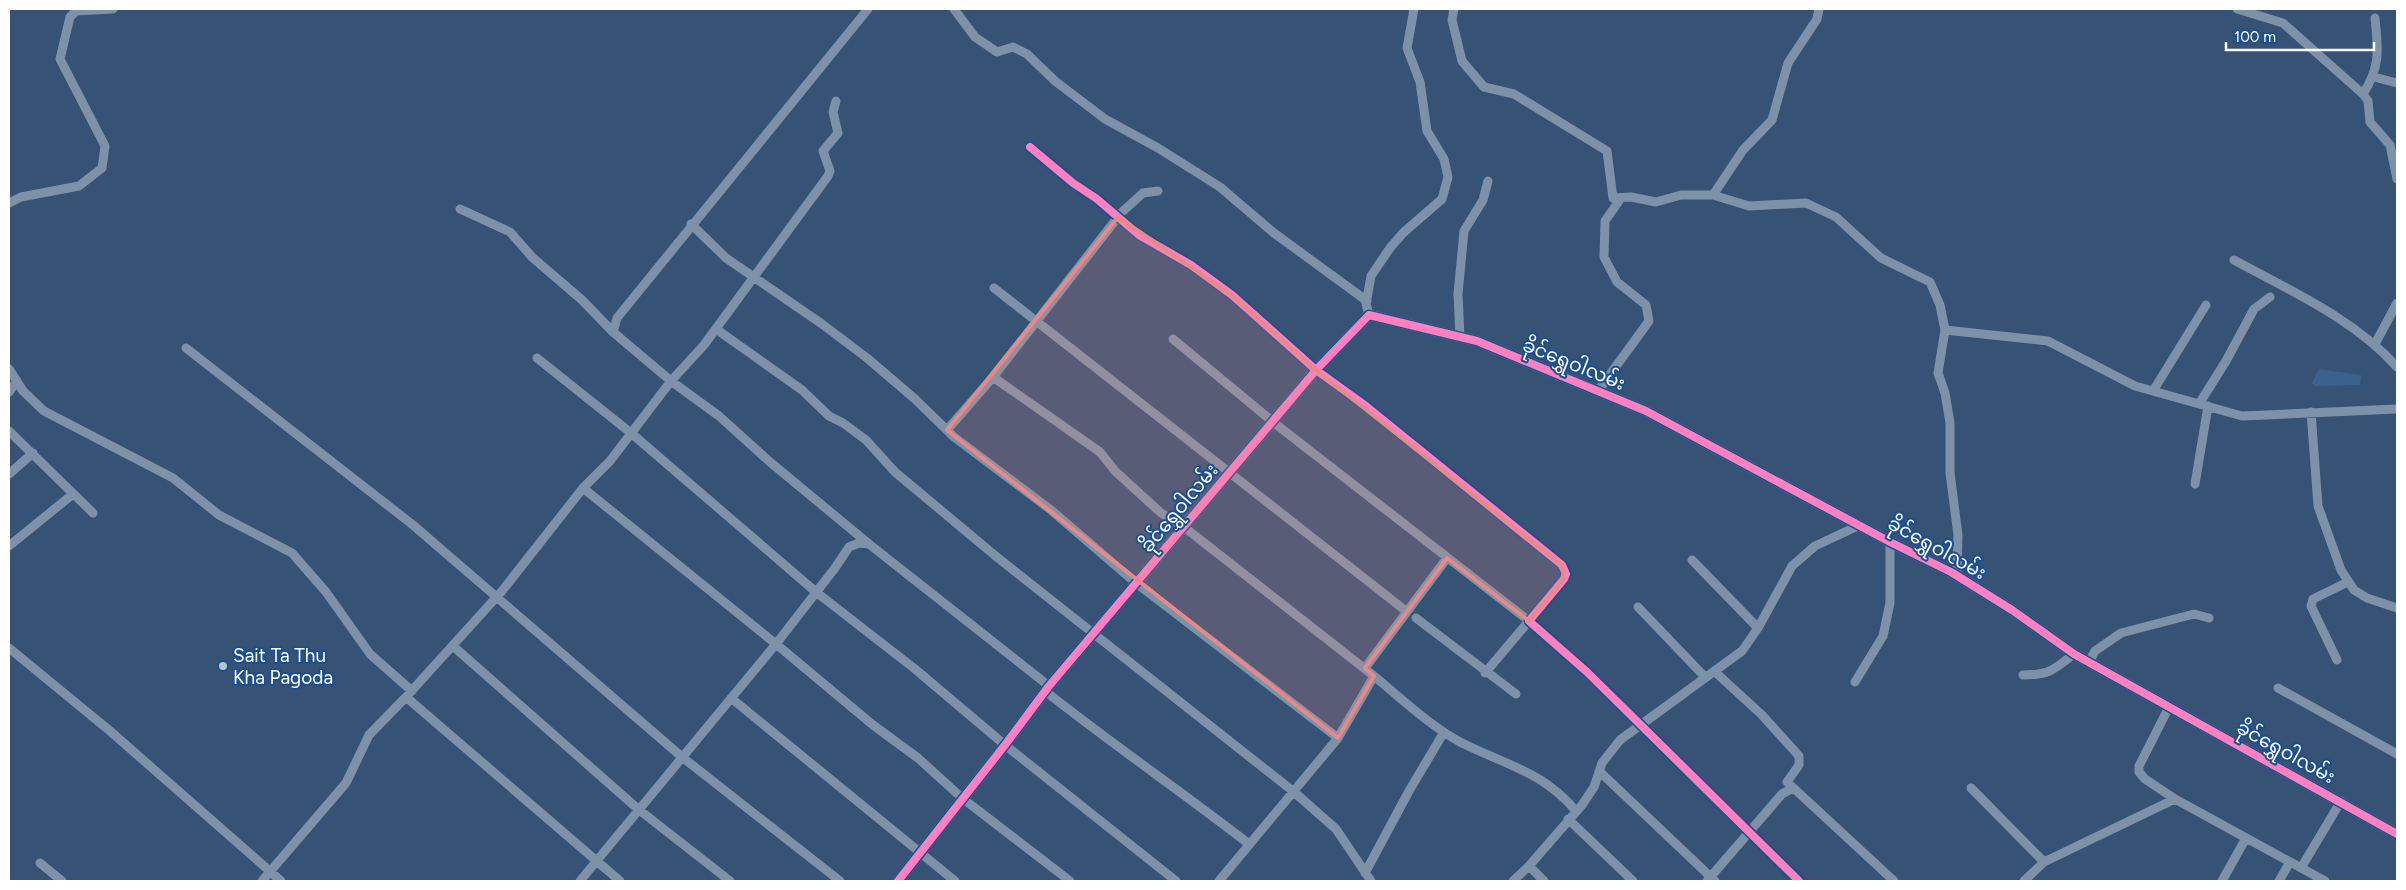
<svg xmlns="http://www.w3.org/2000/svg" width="2406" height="890" font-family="Figtree,'Noto Sans Myanmar',sans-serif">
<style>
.water{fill:#3b618d}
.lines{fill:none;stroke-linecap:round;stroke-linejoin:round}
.street{stroke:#7d92a8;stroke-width:9}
.secondary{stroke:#798da4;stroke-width:11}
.cycleway-casing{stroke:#1b4f8f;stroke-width:11}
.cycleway{stroke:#ff80c0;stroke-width:8}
.marked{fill:#e88989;fill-opacity:0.2;stroke:#e88989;stroke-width:4;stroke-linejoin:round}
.poi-dot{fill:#b9c2ce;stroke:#1b4f8f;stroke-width:2}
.labels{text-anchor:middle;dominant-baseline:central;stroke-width:4;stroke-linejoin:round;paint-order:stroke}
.street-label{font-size:19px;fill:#fff;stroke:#1b4f8f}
.poi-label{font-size:19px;fill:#fff;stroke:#1b4f8f;text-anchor:start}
</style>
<rect width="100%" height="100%" fill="#365274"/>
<path class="water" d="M2319,369L2361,375L2360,385L2315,386L2312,383Z"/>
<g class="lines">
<path class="street" d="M954,9L975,37L997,52L1013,47L1027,54L1055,81L1105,119L1158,148L1220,187L1274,233L1367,301
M1454,9L1452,20L1462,61L1484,87L1514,94L1607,151L1613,198L1631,197L1656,202L1681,195H1713L1749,206L1806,203L1836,217L1881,258L1930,282L1940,305L1945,330L1938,373L1945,393L1950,423V473L1958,535L1957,575
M2237,9L2283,23L2363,94L2368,101L2370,122L2390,145L2397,179
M2374,77L2397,83
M2363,94C2381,66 2378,49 2375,18
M1030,147L1073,183L1097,199L1139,235L1191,265L1232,295L1316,370L1366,406L1562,565L1566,574L1564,579L1529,621L1587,672L1799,881
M1713,195L1743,150L1772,120L1788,63L1817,19L1819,9
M9,203L21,197L79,186L102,168L105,146L60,59L70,17L76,11L113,9
M460,209L510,232L532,257L582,300L613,332L671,381L719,416L770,462L869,544L1049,686
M691,224L726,258L822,324L867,358L915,399L954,437L1051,510L1136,583L1338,738
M2234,260C2291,291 2354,319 2397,367
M994,288L1406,611
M1369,315L1366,304L1371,276L1390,248L1403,233L1442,199L1448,177L1444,159L1427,131L1420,82L1407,48L1414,9
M716,329L802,390L829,416L843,423L866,440L895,472L998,558L1294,792L1336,829L1371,881
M1945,330L2048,341L2135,386L2242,416L2397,409
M613,332L617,318L868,9
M1460,337L1458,294L1464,231L1483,200L1488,181
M1173,339L1273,422L1529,621L1485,673
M2375,344L2397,303
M186,348L413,525L682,757L840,881
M537,358L631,433L816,592L915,669L1005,745L1176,881
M9,369L23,391L44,411L173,478L219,515L292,553L326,592L370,654L412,691
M993,377L1100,452L1115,471L1161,513L1184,527L1374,676L1338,738L1219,881
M1598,391L1649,321L1646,305L1617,282L1604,257L1605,221L1621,198
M2153,391L2206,305
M9,392L17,381
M2199,404L2226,361L2254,309L2270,297
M2311,412L2318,506L2341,570L2354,590L2367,598L2397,608
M947,430L993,377L1121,213L1143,193L1158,191
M9,431L93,513
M9,474L33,453
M2195,484L2208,406
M583,488L610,461L671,381L704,345L828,176L830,171L823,151L838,133L833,112L836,101
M9,546L73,494
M1692,560L1758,628
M1638,607L1704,676
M1416,618L1516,694
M453,646L638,809L730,881
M9,648L110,731L281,881
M2337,660L2311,606L2313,599L2348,582
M2089,662L2095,651L2121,633L2194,614L2209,618
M1365,668L1447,558
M1714,671L1762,715L1799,756V765L1787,782L1894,881
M2023,675C2050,675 2053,670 2074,654
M1374,676C1402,699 1430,726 1462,743C1506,765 1542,771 1576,811
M1855,682L1883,636L1890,603V542
M2278,688L2397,754
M1045,691C1112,744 1182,792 1249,844
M406,697L620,881
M731,698L955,881
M2169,707L2139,766V772L2145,779L2175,799L2325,881
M1599,771L1715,881
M1971,788L2044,862
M1568,819L1633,881
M40,863L62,881
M1529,866L1544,881
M2301,868L2341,801
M1365,873L1409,791L1444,732
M262,881L346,783L369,735L406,697L502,591L583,488L776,644L835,568L849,547L859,543L869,544
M580,881L776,644L873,725L918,758L962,798L1070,881
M1513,881L1529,866L1582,805L1594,787L1602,763L1620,740L1742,651L1758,628L1792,566L1815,546L1860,525
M1707,881L1782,794L1793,788
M2024,881L2044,862L2175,799
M2222,881L2246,838
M2279,881L2290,862"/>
<path class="secondary" d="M898,881L1005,745L1049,686L1316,370L1369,315L1477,341L1646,411L1890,542L1951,572L2012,610L2074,654L2397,834"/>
<g class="cycleway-casing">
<path id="cycleway" d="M1030,147L1073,183L1097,199L1139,235L1191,265L1232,295L1316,370L1366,406L1562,565L1566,574L1564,579L1529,621L1587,672L1799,881
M898,881L1005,745L1049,686L1316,370L1369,315L1477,341L1646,411L1890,542L1951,572L2012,610L2074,654L2397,834"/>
</g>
<use href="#cycleway" class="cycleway"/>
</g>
<path class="marked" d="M1118,217L1232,295L1316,370L1562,565L1564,579L1529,621L1447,558L1365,668L1374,676L1338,738L947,430Z"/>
<circle class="poi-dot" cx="223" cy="666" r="5"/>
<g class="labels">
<g class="street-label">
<text transform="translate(1574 364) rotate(22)">ခိုင်ရွှေဝါလမ်း</text>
<text transform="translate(1179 508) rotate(-50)">ခိုင်ရွှေဝါလမ်း</text>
<text transform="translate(1937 548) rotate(29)">ခိုင်ရွှေဝါလမ်း</text>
<text transform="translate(2286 752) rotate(29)">ခိုင်ရွှေဝါလမ်း</text>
</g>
<g class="poi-label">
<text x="233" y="655">Sait Ta Thu<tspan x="233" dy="22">Kha Pagoda</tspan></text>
</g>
</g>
<rect width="2406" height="890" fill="none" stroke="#ffffff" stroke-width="20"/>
<path d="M2226 42v8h148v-8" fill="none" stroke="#ffffff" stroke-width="2.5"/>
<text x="2234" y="42" font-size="15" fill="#ffffff" stroke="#1b4f8f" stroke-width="4" paint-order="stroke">100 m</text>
</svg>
